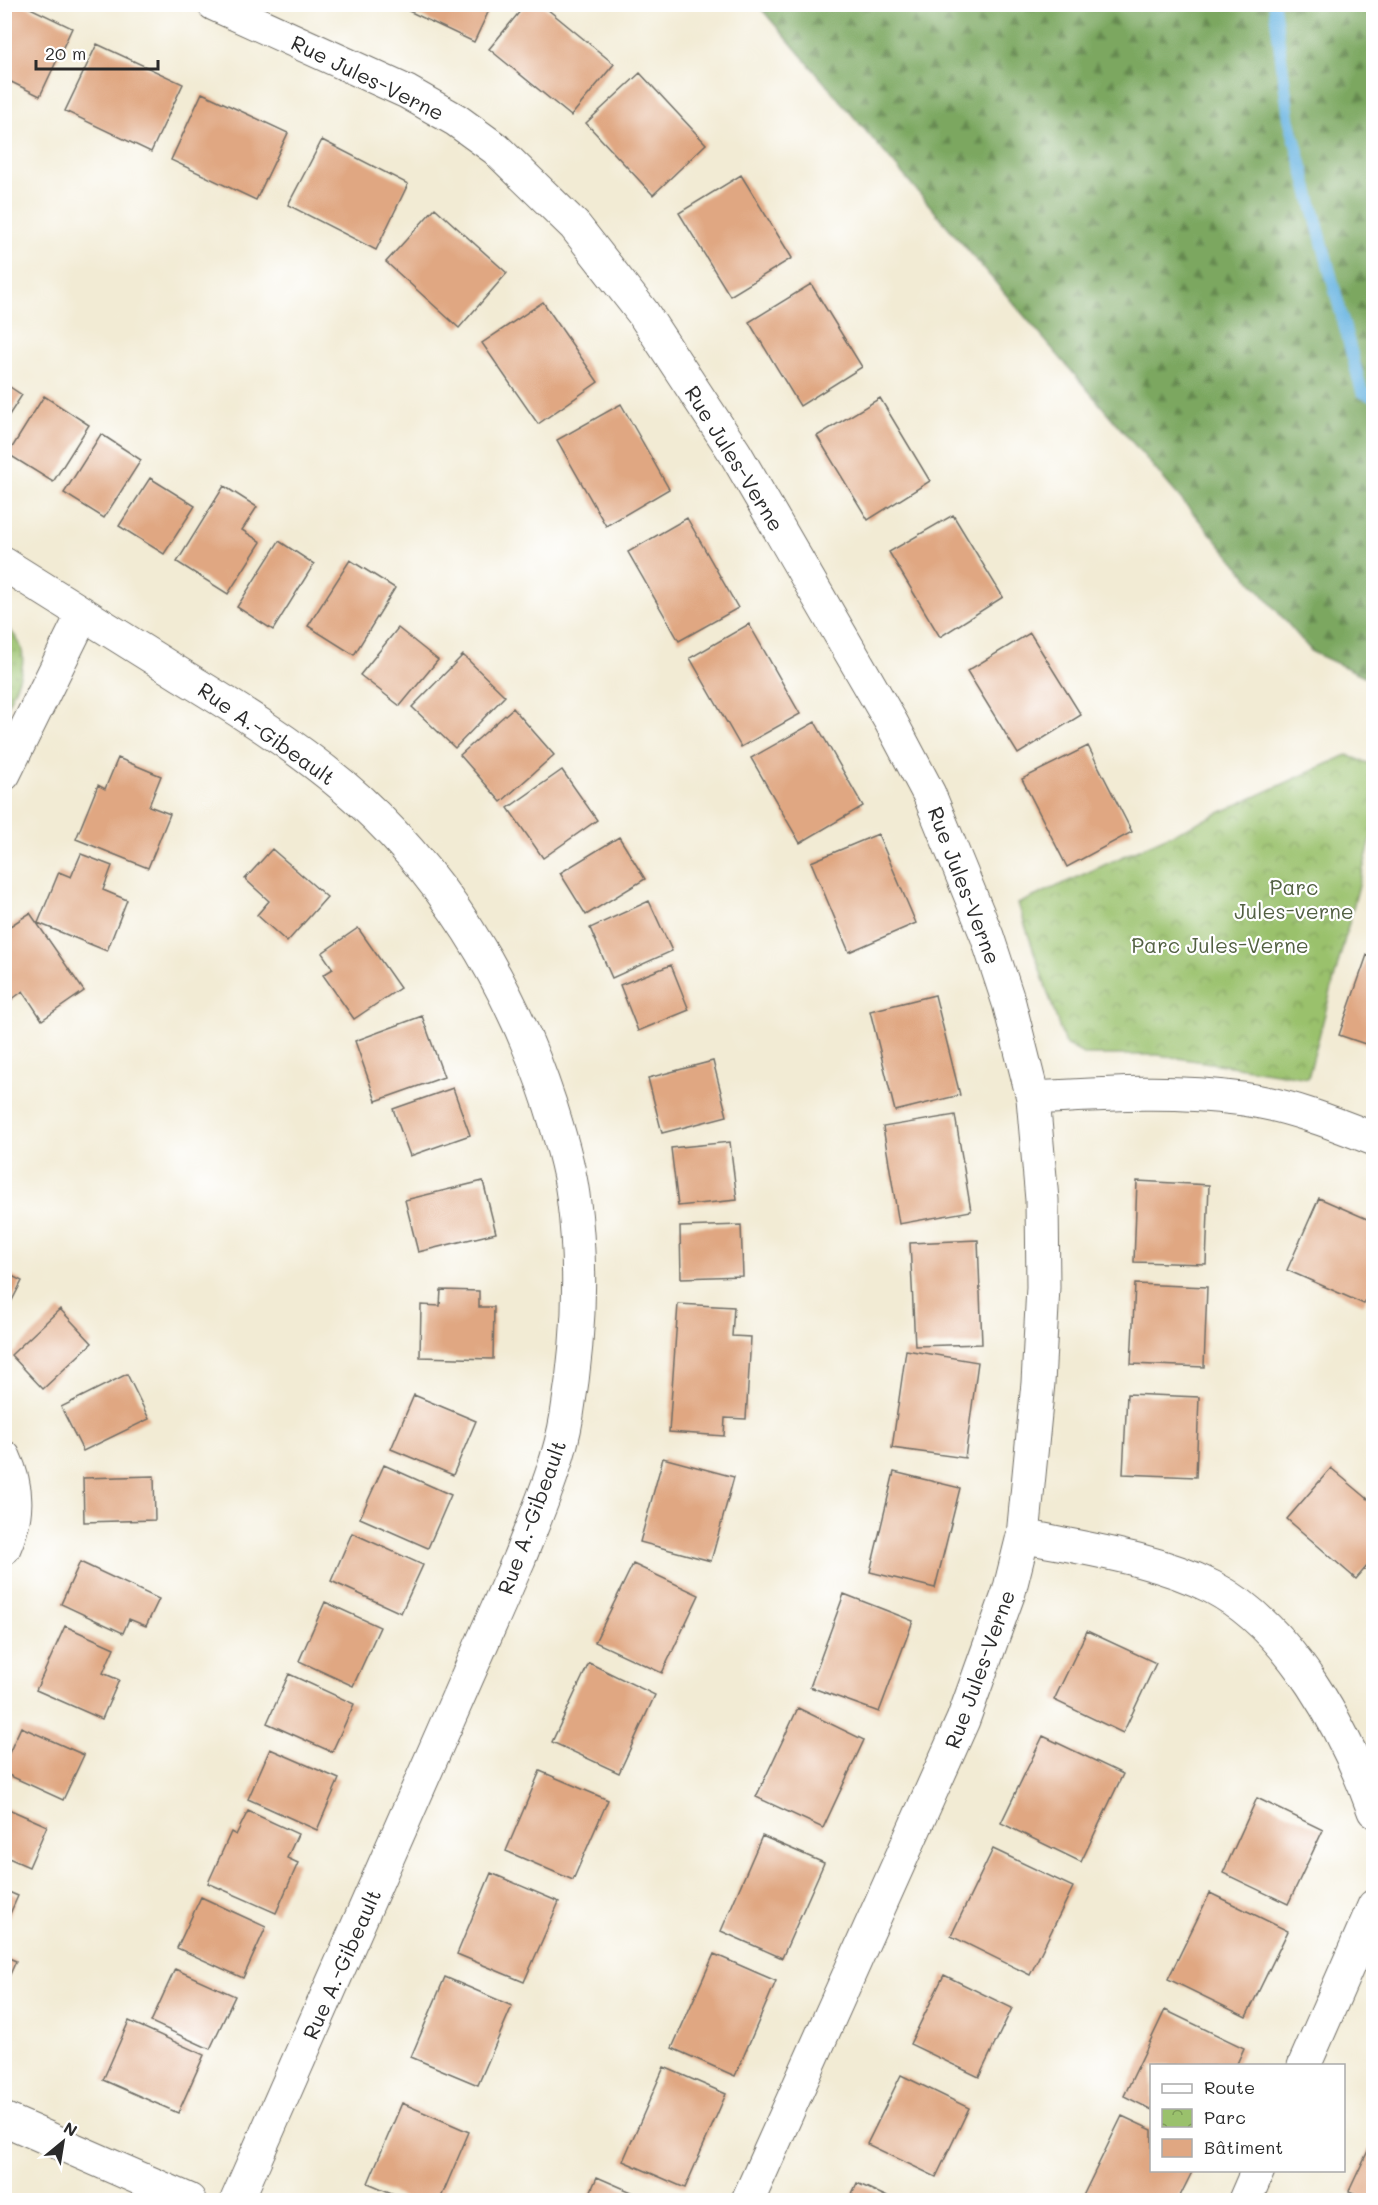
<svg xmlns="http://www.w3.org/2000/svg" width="1378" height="2205" font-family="Mali,sans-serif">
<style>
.grass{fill:url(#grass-dots);stroke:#62764c;stroke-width:1.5}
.forest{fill:url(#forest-firs);stroke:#536946;stroke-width:1.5}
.park{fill:url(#park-crowns);stroke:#62764c;stroke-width:1.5}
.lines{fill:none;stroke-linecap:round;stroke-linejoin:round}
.stream{stroke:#68b4e1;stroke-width:12}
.building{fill:#e0a782}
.minor-casing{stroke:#716e66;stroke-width:35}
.minor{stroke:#fff;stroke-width:33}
.labels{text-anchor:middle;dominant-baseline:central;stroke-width:4.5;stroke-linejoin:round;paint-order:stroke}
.street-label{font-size:21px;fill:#2b2b2b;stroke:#fff}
.park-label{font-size:21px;fill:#526042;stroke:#fff}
</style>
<defs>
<pattern id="grass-dots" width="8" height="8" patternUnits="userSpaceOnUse" patternTransform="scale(1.5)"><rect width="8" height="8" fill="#9ac16c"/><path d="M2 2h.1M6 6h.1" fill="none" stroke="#7e9d59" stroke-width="1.8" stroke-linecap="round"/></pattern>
<pattern id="forest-firs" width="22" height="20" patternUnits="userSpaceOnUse" patternTransform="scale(1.5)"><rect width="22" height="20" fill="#7ba760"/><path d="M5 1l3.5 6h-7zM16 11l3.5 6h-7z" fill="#65884f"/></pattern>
<pattern id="park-crowns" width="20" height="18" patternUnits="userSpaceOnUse" patternTransform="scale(1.5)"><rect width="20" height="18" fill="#9ac16c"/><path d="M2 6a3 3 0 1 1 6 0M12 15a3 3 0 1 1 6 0" fill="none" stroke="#7e9d59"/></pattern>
</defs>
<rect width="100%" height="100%" fill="#fff"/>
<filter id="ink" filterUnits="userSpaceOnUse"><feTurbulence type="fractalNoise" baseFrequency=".0167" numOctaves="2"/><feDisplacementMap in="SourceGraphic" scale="12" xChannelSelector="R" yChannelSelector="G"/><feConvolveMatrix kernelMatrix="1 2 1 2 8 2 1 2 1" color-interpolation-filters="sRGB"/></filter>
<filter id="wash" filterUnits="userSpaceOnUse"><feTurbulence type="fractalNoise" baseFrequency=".008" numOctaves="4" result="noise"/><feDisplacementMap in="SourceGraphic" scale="24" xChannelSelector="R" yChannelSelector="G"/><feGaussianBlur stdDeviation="1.35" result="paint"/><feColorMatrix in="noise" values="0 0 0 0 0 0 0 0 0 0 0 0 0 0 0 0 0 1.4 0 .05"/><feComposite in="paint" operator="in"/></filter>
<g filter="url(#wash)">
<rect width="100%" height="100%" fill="#f2ebd4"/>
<path class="grass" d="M5,626C37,651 19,680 5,710Z"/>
<path class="forest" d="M758,5H1373V680L1312,652Z"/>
<path class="park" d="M1347,755L1373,765V832L1308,1078L1158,1055H1085L1065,1044L1018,904Z"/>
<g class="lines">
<path class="stream" d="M1274,4L1289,118L1362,392L1374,397"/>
</g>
<g id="blocks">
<path class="building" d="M5,4H22L72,28L40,96L5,79Z
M394,4H492L474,42Z
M526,4H541L614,64L571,116L489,49Z
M97,44L183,84L151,152L65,111Z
M640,73L706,144L653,195L586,123Z
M202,93L288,133L256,200L171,160Z
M322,140L408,184L376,250L288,205Z
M741,175L792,258L730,296L679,213Z
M435,208L507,273L459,328L386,262Z
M811,284L862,367L800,406L749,322Z
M543,302L598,382L538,424L482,343Z
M4,383L22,395L4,423Z
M44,396L89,425L53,482L8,454Z
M880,398L930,481L868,520L817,436Z
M621,404L669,489L606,526L557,440Z
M101,434L141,460L104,518L64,493Z
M150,478L195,506L164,554L119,526Z
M224,486L257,507L242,530L261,542L228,594L177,562Z
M953,515L1003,597L940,637L889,552Z
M687,518L738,608L679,641L628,552Z
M279,541L314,564L273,630L237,607Z
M350,560L395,588L354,655L308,626Z
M749,624L800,714L741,747L690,658Z
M398,628L438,660L400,706L360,675Z
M1030,633L1081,715L1018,754L967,671Z
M463,655L505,696L455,748L412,707Z
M513,708L554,755L501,802L460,755Z
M815,722L863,806L800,843L751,758Z
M1088,746L1132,832L1067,867L1022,779Z
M118,758L161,776L149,806L170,814L148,868L76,839L98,785L105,789Z
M562,770L597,820L543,858L508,808Z
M878,834L916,923L849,952L811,862Z
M619,837L645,879L586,915L560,873Z
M272,849L327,897L287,942L257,915L269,901L245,879Z
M81,854L112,866L103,890L127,900L107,951L38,923L59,872L71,877Z
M649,901L672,951L612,978L590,928Z
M30,913L84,991L42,1020L23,991L7,1003L4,998V930Z
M358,928L400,988L354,1019L323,975L333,969L322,953Z
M1367,955L1374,958V1047L1339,1035Z
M671,965L689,1010L638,1031L620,985Z
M935,995L960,1095L895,1111L870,1011Z
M422,1016L444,1077L376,1101L355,1041Z
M713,1061L727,1116L662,1133L648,1078Z
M453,1088L470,1135L410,1156L393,1109Z
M955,1115L971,1211L899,1224L883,1127Z
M730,1142L737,1200L678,1206L671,1148Z
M483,1181L496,1233L418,1252L405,1200Z
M1137,1181L1209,1185L1206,1264L1134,1262Z
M1319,1198L1374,1222V1281L1364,1304L1287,1270Z
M741,1225L743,1276L681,1278L680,1227Z
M978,1240L982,1344L915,1346L910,1243Z
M4,1272L22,1281L4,1316Z
M1135,1284L1207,1287L1204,1367L1131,1364Z
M441,1290L479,1291V1307H494L493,1359L420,1357L421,1305L440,1306Z
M678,1304L734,1307L732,1336L751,1337L746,1419L725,1418L724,1436L669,1432Z
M60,1309L92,1343L43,1389L11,1355Z
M906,1350L978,1362L965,1458L892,1448Z
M127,1374L149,1419L83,1451L61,1407Z
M1127,1394L1199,1397L1196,1477L1123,1474Z
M414,1395L476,1421L453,1475L391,1449Z
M663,1458L734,1477L711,1561L640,1542Z
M384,1465L451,1495L428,1548L360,1518Z
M1331,1468L1374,1504V1558L1356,1579L1287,1519Z
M894,1472L960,1488L935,1588L870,1572Z
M154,1476L155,1520L84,1522L83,1478Z
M352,1533L423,1565L401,1613L331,1581Z
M80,1562L159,1599L146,1626L129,1619L123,1633L61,1604Z
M633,1564L699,1595L662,1673L595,1642Z
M844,1594L913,1621L879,1712L810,1687Z
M325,1602L380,1627L353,1686L299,1661Z
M65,1626L114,1648L103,1673L119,1680L102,1719L36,1690Z
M1087,1631L1156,1663L1123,1733L1054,1700Z
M589,1663L655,1695L619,1773L552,1742Z
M289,1674L354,1704L332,1752L267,1723Z
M798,1708L864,1740L823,1828L756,1797Z
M21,1727L84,1755L63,1800L4,1773V1764Z
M1043,1736L1123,1774L1081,1862L1001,1823Z
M270,1749L339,1779L317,1830L248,1799Z
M540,1771L608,1800L573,1880L506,1851Z
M1257,1798L1323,1830L1288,1904L1223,1873Z
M4,1807L47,1826L29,1867L4,1856Z
M248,1811L298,1834L287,1858L298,1863L276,1913L208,1883L231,1832L236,1835Z
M762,1836L824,1863L782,1958L721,1931Z
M993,1849L1073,1887L1030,1975L951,1936Z
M491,1873L559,1902L524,1982L457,1954Z
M4,1890L18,1896L4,1927Z
M1210,1893L1288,1931L1246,2017L1168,1979Z
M201,1897L266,1927L243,1978L177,1948Z
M714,1954L776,1981L735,2076L672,2048Z
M4,1956L16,1961L4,1988Z
M175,1969L235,1996L210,2049L151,2022Z
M944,1975L1012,2008L979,2077L910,2044Z
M445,1977L512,2006L478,2085L411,2057Z
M1165,2010L1244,2048L1236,2066H1152V2110L1124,2096Z
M129,2021L204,2055L178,2113L103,2080Z
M664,2067L726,2094L685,2188L623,2161Z
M901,2075L969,2108L936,2177L867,2144Z
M402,2103L469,2132L440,2200H408L368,2183Z
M1122,2116L1152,2130V2170H1193L1178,2200H1081Z
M1374,2138V2200H1370L1349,2191Z
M597,2177L650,2200H587Z
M857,2183L894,2200H849Z"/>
</g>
</g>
<g filter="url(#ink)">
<use href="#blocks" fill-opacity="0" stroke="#716e66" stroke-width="1.5"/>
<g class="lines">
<g class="minor-casing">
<path id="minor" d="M214,4L407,92L456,120L496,149L575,226L643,313L735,453L891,722L929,794L987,936L1009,1003L1033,1098L1042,1200L1043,1287L1038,1383L1023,1536L1009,1592L963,1720L748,2200
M4,564C63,601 122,638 181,675C237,709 292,743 342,785C441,869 510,982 550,1104C559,1133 569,1165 573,1195C583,1268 579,1343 567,1415C559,1465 537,1513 519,1559L237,2200
M4,774L83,614
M1033,1098C1103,1094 1173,1089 1243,1099C1288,1105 1331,1122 1374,1139
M4,1457C19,1489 18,1516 4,1548
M1023,1536C1085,1549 1155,1558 1212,1587C1291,1628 1345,1730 1374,1811
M1304,2066L1374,1906
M4,2119L189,2200
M1245,2200L1258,2170"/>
</g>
<use href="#minor" class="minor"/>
</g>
</g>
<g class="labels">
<g class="street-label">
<text transform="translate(368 77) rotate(26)">Rue Jules-Verne</text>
<text transform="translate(735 458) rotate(58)">Rue Jules-Verne</text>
<text transform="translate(267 733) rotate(35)">Rue A.-Gibeault</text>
<text transform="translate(965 885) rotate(69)">Rue Jules-Verne</text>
<text transform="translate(531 1517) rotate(-70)">Rue A.-Gibeault</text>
<text transform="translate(979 1669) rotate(-70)">Rue Jules-Verne</text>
<text transform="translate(341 1964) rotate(-66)">Rue A.-Gibeault</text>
</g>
<g class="park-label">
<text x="1294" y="886">Parc<tspan x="1294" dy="24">Jules-verne</tspan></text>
<text x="1220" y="944">Parc Jules-Verne</text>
</g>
</g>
<rect width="1378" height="2205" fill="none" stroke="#fff" stroke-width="24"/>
<rect x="1150" y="2064" width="195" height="108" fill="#ffffff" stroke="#aaaaaa" stroke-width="1.5"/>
<rect x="1162" y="2084" width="30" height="9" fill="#ffffff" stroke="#aaaaaa" stroke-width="1.5"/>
<text x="1204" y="2094" font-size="18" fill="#2b2b2b">Route</text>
<rect x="1162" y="2109" width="30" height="18" fill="url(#park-crowns)" stroke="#aaaaaa" stroke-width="1.5"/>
<text x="1204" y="2124" font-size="18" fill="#2b2b2b">Parc</text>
<rect x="1162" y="2139" width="30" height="18" fill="#e0a782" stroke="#aaaaaa" stroke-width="1.5"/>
<text x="1204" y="2154" font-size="18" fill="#2b2b2b">Bâtiment</text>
<g transform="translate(63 2142) rotate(30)" stroke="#ffffff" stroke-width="4.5" paint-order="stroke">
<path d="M0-4.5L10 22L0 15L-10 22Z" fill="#2b2b2b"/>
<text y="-9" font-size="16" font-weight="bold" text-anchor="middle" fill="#2b2b2b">N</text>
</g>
<path d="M36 60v9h122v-9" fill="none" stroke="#2b2b2b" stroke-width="3"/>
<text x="45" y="60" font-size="18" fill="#2b2b2b" stroke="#ffffff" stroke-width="4.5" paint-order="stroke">20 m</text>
</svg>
